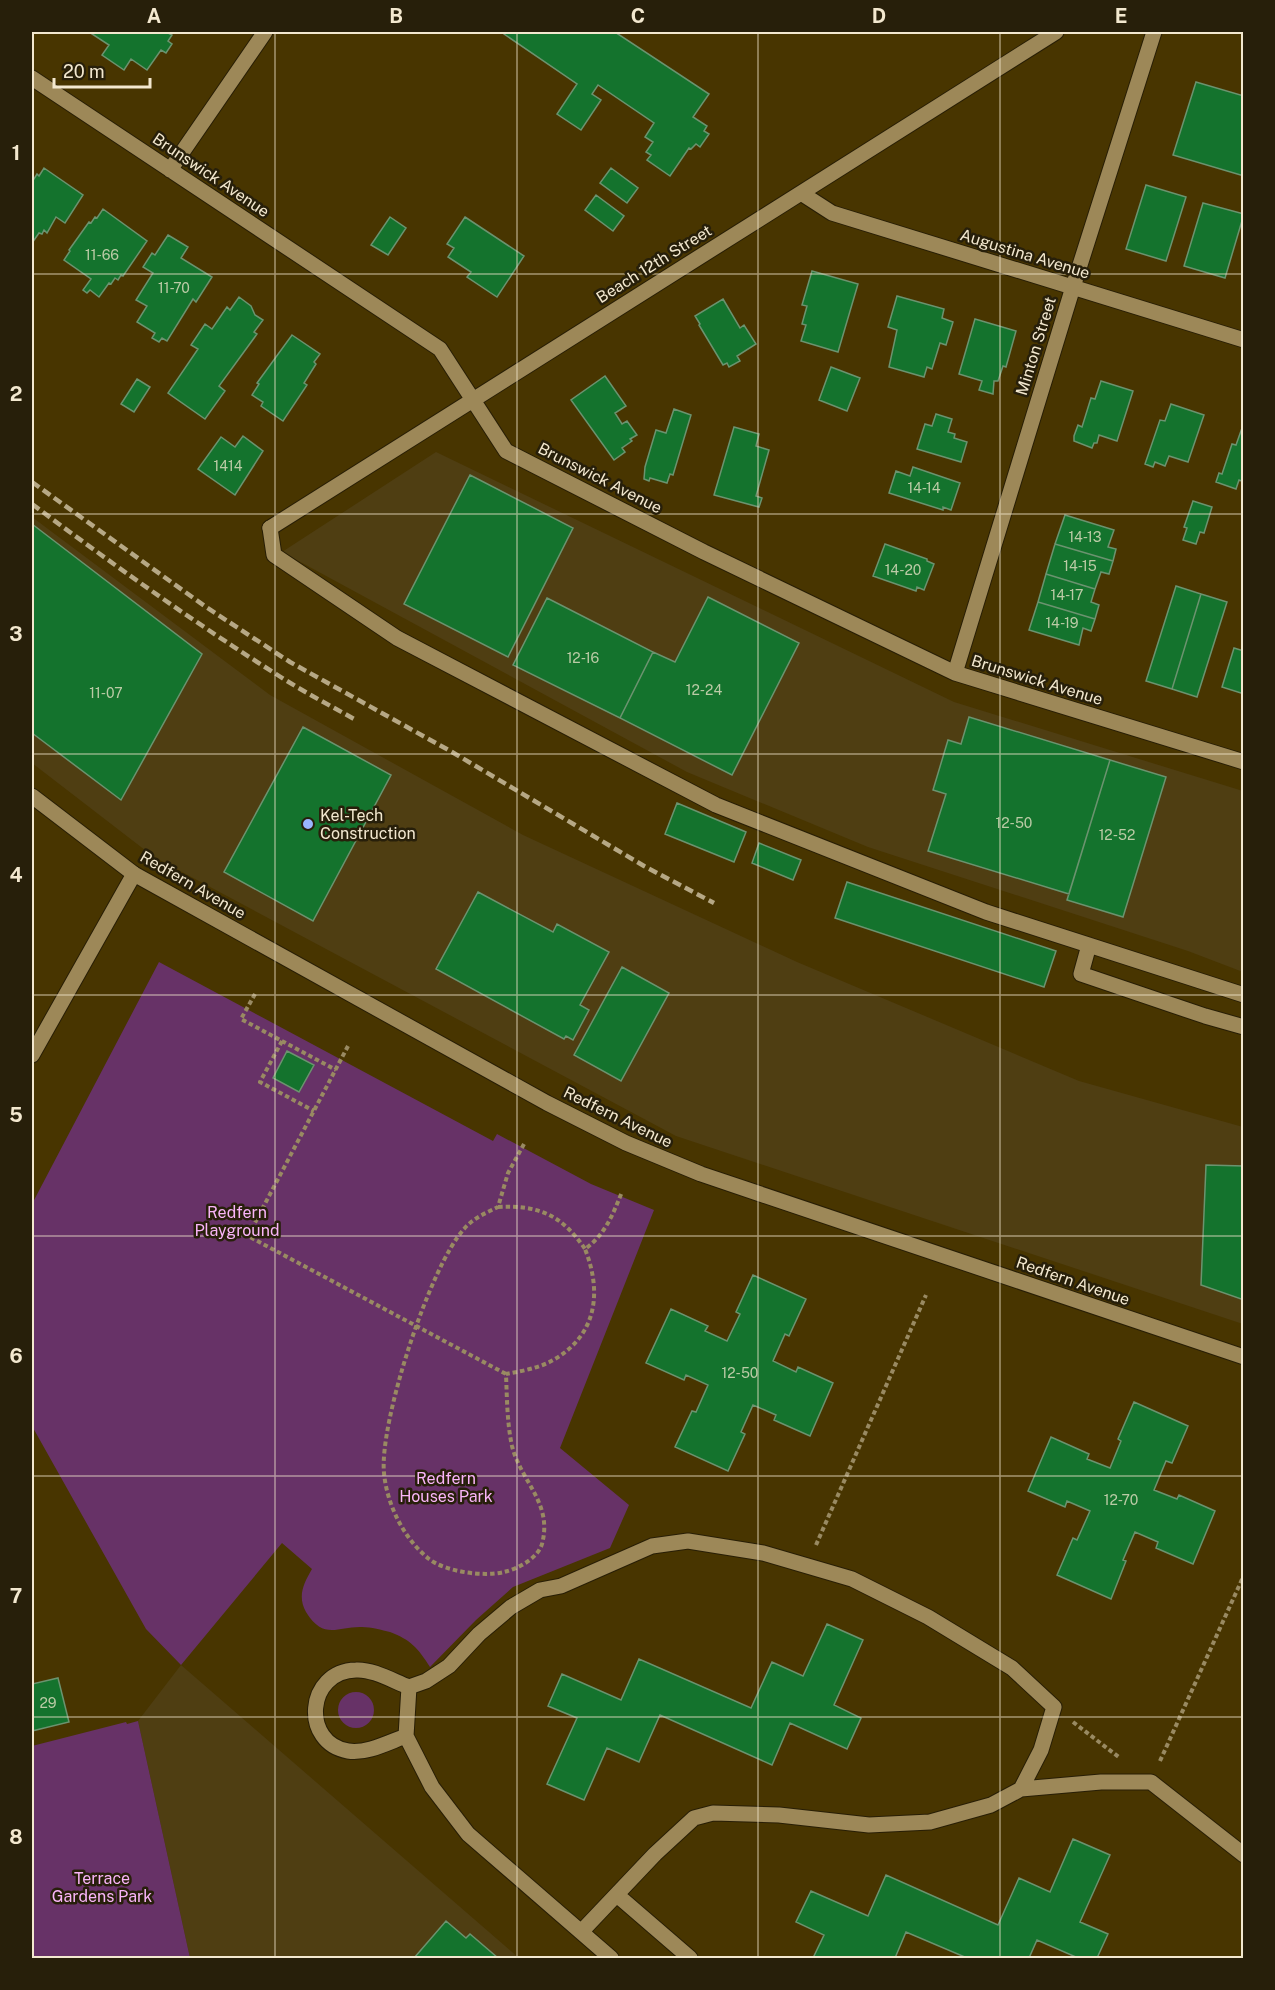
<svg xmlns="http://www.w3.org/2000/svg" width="1275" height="1990" font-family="'Public Sans',sans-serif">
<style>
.built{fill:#4f3e12}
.green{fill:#673267}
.building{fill:#14732d;stroke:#6b936f;stroke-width:1.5}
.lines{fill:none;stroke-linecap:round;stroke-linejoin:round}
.service-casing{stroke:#281e05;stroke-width:17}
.minor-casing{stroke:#281e05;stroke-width:17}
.tertiary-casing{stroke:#281e05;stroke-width:17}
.path{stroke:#998a62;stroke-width:4;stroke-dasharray:4.5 3;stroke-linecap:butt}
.service{stroke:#9d8858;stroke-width:15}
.minor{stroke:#9d8858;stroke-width:15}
.tertiary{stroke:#9d8858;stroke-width:15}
.rail{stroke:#b6a885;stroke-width:4.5;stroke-dasharray:9 4.5;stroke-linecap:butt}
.grid{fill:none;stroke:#f3e8cf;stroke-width:1.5;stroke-opacity:0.55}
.poi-dot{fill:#99b5fd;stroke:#271f0a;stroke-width:2}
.labels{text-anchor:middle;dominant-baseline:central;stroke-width:5;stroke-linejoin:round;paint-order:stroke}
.number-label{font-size:14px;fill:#bbcba6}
.street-label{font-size:16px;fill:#f3e8cf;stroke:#271f0a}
.poi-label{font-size:16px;fill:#f3e8cf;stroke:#271f0a;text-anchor:start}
.park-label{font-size:16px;fill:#fab5f9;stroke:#271f0a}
.neatline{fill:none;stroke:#f3e8cf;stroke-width:2}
.grid-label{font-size:20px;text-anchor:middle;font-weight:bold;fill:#f3e8cf}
</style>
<rect width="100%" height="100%" fill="#483500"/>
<path class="built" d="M436,452L954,702L1243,791V972L1188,951L868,847L687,772L282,552Z
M32,517L270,695L523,835L797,962L1079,1081L1243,1127V1324L676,1136L154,857L32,763Z
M181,1665L519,1958H190L138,1721Z"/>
<path class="green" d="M159,962L493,1141L497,1134L591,1184L654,1210L560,1448L629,1505L610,1548L513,1587L476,1620L430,1667C418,1648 411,1640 390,1632C382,1630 371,1627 362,1627C338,1626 324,1641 306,1612C297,1596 304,1583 312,1569L282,1543L181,1665L146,1629L32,1426V1204Z
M338 1710a18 18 0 1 1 36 0a18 18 0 1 1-36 0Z
M138,1721L190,1958H32V1746L126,1722L127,1724Z"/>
<path class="building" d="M89,32H166L172,35L168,41L172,44L166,53L161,50L147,70L131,59L124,70L102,55L109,45Z
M505,32H615L709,94L693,117L707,126L704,131L709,134L700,147L696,144L691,149L689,148L670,176L647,160L651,155L646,152L653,142L645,137L654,123L598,85L592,94L601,100L581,130L557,114L577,84L504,34Z
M1196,82L1244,96V176L1173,155Z
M44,168L83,195L65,223L56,217L47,233L44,230L42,234L39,233L32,243V179H34L37,174L39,176Z
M611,168L638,188L627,203L600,183Z
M1146,185L1186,197L1166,261L1126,249Z
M596,195L624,216L613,231L585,210Z
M1203,203L1244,214L1225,278L1184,266Z
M103,209L147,241L123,276L121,275L118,280L115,278L111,284L109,283L99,297L90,290L87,293L83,290L91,279L64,260L70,251L69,250L89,222L91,223L95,217L97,218Z
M390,217L406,228L388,255L371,245Z
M465,217L524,256L497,297L467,277L471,272L448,257L454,248L447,244Z
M168,235L188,247L181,258L212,277L196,302L193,299L167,341L162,338L159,342L152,338L155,333L137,322L147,306L136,300L153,273L143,267L152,253L155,255Z
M812,271L858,284L838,352L801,341L806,325L802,324L807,306L802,305Z
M897,296L944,309L942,318L953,322L946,345L940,343L932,369L927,367L924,377L889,367L897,330L888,327Z
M239,297L251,306L255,315L263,320L254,332L257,334L219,386L225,391L205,419L168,393L198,349L191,345L205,324L212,329L227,307L230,310Z
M723,299L740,328L744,325L756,344L737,356L740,361L729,367L727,363L723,365L699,325L700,324L695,316Z
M975,319L1016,331L1006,367L1003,366L998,381H994L993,394L979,390L982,381L959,374Z
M292,335L320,354L314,362L316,364L304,383L307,385L283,421L261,406L263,402L252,395L259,384L257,383Z
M831,367L860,378L847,411L819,400Z
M605,376L626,406L615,413L622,424L627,421L637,435L630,439L632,441L622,448L625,452L614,460L571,400Z
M137,379L150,387L134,412L121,404Z
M1101,381L1133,391L1117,441L1099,435L1097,443H1094L1092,448L1074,441V436L1078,425L1082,427L1091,398L1095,399Z
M1171,404L1204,415L1188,462L1169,456L1165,466L1155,462L1153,467L1145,464L1160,420L1165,421Z
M674,409L691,415L673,475L670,474L667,483L650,478L649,481L644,479L645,467L656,430L666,433Z
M936,414L952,419L948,432L955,434L954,438L967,442L961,462L917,449L925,424L932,426Z
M734,427L759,434L756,446L769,450L756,496L762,498L759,507L714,495Z
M1242,428L1244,482L1239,480L1236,489L1216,482L1219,473L1222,474L1232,444L1236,445Z
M243,436L263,451L235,495L198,469L221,437L235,447Z
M913,467L960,483L951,510L943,507V510L889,493L896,471L910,476Z
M470,475L573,528L508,657L404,604Z
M1193,501L1212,507L1204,533L1200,532L1196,544L1183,540L1187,528L1184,527Z
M1065,515L1114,530L1108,547L1116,549L1113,561L1055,544Z
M32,524L202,654L121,800L32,733Z
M885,544L927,559V561L934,564L924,590L917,587L916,591L873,576Z
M1055,544L1113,561L1109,574L1101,572L1095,589L1046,574Z
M1046,574L1095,589L1091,602L1099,605L1095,619L1038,602Z
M1176,586L1201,594L1172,689L1146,681Z
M1201,594L1227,602L1197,697L1172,689Z
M708,597L799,643L732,775L620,718L653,652L675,662Z
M547,598L653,652L620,718L513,665Z
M1038,602L1095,619L1091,631L1083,628L1079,645L1029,630Z
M1234,648L1244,651V694L1222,687Z
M969,717L1110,760L1069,894L928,851L946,794L933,790L948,740L961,744Z
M303,727L391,775L313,921L224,872Z
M1110,760L1166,777L1123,917L1067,900Z
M677,803L746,832L734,862L665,834Z
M759,843L801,860L793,880L752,863Z
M847,882L1056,951L1044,987L835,918Z
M478,892L553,932L557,924L609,952L580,1005L589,1010L573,1040L566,1036L564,1039L436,969Z
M622,967L669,993L621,1081L574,1055Z
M287,1051L314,1065L299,1092L273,1078Z
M1206,1165L1244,1166V1300L1201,1285Z
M753,1275L806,1299L789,1336L785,1334L773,1361L796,1372L798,1367L833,1383L810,1436L774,1420L776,1415L753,1405L741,1432L745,1434L728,1471L675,1447L692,1411L696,1412L708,1385L686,1375L684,1380L646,1363L671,1309L708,1326L705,1331L727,1341L740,1314L736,1312Z
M1134,1402L1188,1426L1172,1463L1166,1461L1154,1490L1177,1499L1179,1495L1215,1511L1193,1564L1156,1548L1158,1542L1135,1532L1123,1560L1126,1561L1111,1599L1057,1575L1073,1538L1077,1540L1090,1511L1067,1501L1065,1507L1028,1491L1051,1437L1089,1454L1087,1459L1110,1468L1121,1441L1118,1439Z
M827,1624L863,1640L834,1705L861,1718L847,1749L790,1723L772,1765L660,1715L639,1762L607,1748L584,1800L547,1784L577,1718L548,1706L562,1674L621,1700L639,1659L751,1708L772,1662L803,1676Z
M58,1678L69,1722L32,1731V1684Z
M1073,1839L1110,1855L1080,1922L1108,1934L1097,1958H1078L1037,1940L1029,1958H967L906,1932L895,1958H813L824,1935L796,1922L811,1891L868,1916L886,1875L998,1925L1019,1878L1050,1892Z
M446,1921L466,1938L470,1934L498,1958H414Z"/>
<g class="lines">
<g class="service-casing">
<path id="service" d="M270,528L274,555L397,638L716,805L986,912L1244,995
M1089,945L1081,974L1205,1016L1244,1027
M409,1687L406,1736L432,1787L468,1834L611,1958
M406,1736C389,1742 367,1754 348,1751C301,1743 306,1671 356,1670C373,1669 393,1681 409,1687L426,1681L449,1666L479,1634L511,1607L540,1590L561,1586L652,1546L688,1541L763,1553L852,1579L928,1617L1012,1668L1054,1707L1041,1750L1021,1789
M617,1895L690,1958
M581,1932L655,1854L694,1818L713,1813L779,1815L869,1825L930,1822L991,1805L1021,1789L1101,1782H1151L1244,1855"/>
</g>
<g class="minor-casing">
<path id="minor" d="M32,78L440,349L506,451L704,552L955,673L1244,762
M170,170L265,32
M801,193L832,213L1244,340
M270,528L1056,32
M955,673L1073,287L1154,32
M32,1055L134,874"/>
</g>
<g class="tertiary-casing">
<path id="tertiary" d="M32,796L134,874L547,1103L626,1143L701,1174L1244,1357"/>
</g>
<path class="path" d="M255,994L241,1019L336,1070
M282,1041L260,1082L314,1111
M348,1046L248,1236L506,1374
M524,1144L508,1173L498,1207C486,1213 473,1218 464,1229C430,1266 379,1423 384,1473C387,1505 404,1539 429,1559C446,1572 484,1577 504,1572C518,1569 538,1558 542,1544C553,1503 521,1482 512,1446C507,1423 507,1398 506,1374C522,1371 540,1368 555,1359C597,1334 602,1292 585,1249C605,1235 613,1214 622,1192
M498,1207C539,1205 562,1215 585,1249
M816,1545L926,1295
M1073,1722L1120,1758
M1160,1761L1244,1575"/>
<use href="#service" class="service"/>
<use href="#minor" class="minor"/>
<use href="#tertiary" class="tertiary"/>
<path class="rail" d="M32,482L206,607L290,662L452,752L644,866L714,903
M32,504C111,563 192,621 276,674C302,691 329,705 356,720"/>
</g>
<path class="grid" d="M275,32V1958M517,32V1958M758,32V1958M1000,32V1958M32,274H1244M32,514H1244M32,754H1244M32,995H1244M32,1236H1244M32,1476H1244M32,1717H1244"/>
<circle class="poi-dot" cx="308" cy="824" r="6"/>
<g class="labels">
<g class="number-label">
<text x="102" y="255">11-66</text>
<text x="174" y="288">11-70</text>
<text x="228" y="466">1414</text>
<text x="924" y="488">14-14</text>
<text x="1085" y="537">14-13</text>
<text x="1080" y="566">14-15</text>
<text x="903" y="570">14-20</text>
<text x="1067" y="595">14-17</text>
<text x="1062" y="623">14-19</text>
<text x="583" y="658">12-16</text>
<text x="704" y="690">12-24</text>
<text x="106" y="693">11-07</text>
<text x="1014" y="823">12-50</text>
<text x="1117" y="835">12-52</text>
<text x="740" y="1373">12-50</text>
<text x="1121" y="1500">12-70</text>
<text x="48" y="1703">29</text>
</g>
<g class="street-label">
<text transform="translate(211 175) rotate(34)">Brunswick Avenue</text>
<text transform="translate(1025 254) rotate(17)">Augustina Avenue</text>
<text transform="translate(654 264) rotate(-32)">Beach 12th Street</text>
<text transform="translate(1036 346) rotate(-73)">Minton Street</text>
<text transform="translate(600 478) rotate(27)">Brunswick Avenue</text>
<text transform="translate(1037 680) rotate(17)">Brunswick Avenue</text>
<text transform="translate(193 885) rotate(30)">Redfern Avenue</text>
<text transform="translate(618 1117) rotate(26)">Redfern Avenue</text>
<text transform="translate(1073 1281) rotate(19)">Redfern Avenue</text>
</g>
<g class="poi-label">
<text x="320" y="815">Kel-Tech<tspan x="320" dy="18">Construction</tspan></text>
</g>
<g class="park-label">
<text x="237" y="1212">Redfern<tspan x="237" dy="18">Playground</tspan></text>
<text x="446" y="1478">Redfern<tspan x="446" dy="18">Houses Park</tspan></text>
<text x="102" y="1878">Terrace<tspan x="102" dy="18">Gardens Park</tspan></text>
</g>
</g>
<rect width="1275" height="1990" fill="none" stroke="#271f0a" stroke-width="66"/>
<path d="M54 78v9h96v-9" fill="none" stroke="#f3e8cf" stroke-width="3"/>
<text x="63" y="78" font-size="18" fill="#f3e8cf" stroke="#271f0a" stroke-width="4.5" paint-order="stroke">20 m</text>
<rect x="33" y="33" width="1209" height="1924" class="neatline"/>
<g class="grid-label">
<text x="154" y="23">A</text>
<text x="396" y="23">B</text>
<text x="638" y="23">C</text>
<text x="879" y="23">D</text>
<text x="1121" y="23">E</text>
<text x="16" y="160">1</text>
<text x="16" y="401">2</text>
<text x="16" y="641">3</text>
<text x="16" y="882">4</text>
<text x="16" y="1122">5</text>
<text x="16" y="1363">6</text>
<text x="16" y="1603">7</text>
<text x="16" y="1844">8</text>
</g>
</svg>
